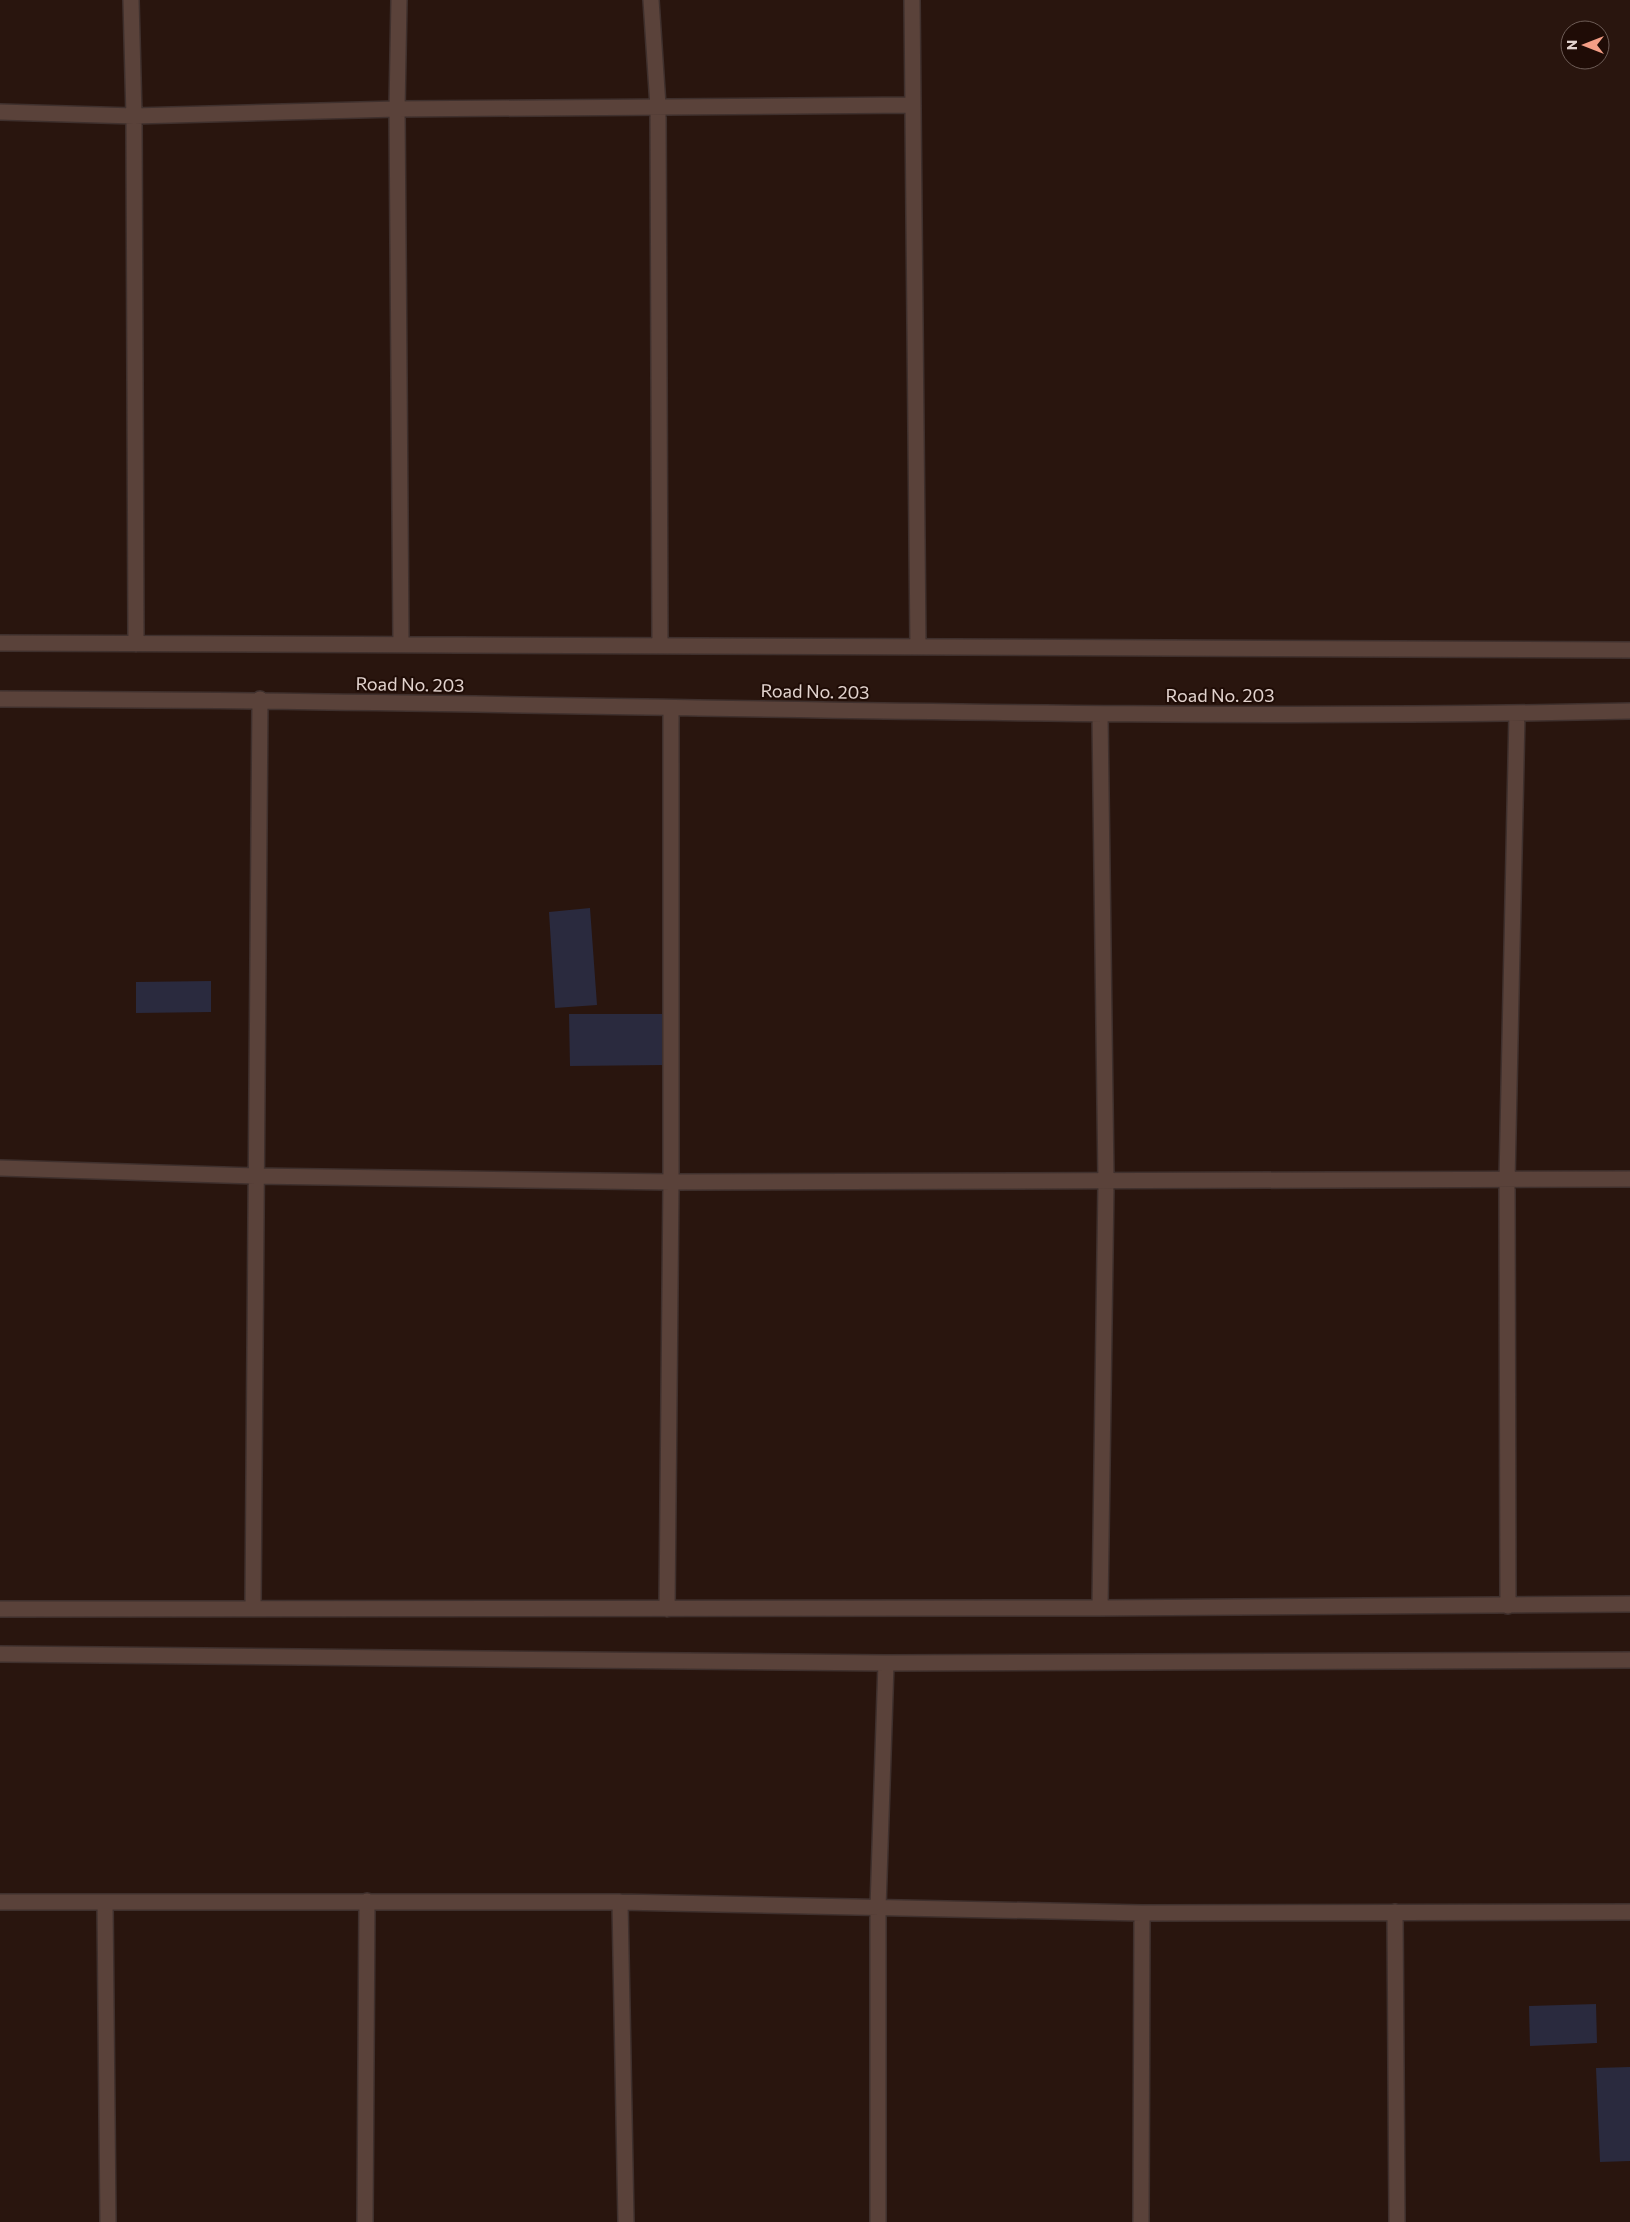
<svg xmlns="http://www.w3.org/2000/svg" width="1630" height="2222" font-family="Commissioner,sans-serif">
<style>
.building{fill:#2a2a3e}
.lines{fill:none;stroke-linecap:round;stroke-linejoin:round}
.minor-casing{stroke:#3f302d;stroke-width:18}
.minor{stroke:#5a423a;stroke-width:15}
.labels{text-anchor:middle;dominant-baseline:central;stroke-width:4;stroke-linejoin:round;paint-order:stroke}
.street-label{font-size:18px;fill:#e2d3ce;stroke:#1f0c06}
</style>
<rect width="100%" height="100%" fill="#29150e"/>
<path class="building" d="M590,908L597,1005L555,1008L549,912Z
M211,981V1012L136,1013V982Z
M569,1014H665L666,1065L570,1066Z
M1596,2004L1597,2043L1530,2046L1529,2006Z
M1630,2067V2161L1600,2162L1596,2068Z"/>
<g class="lines">
<g class="minor-casing">
<path id="minor" d="M131,0L134,116L136,644
M399,0L397,109L401,644
M651,0L658,106L660,646
M912,0L918,647
M0,112L134,116L397,109L913,105
M0,643L1630,650
M0,699C543,700 1087,723 1630,711
M1100,714L1106,1182L1100,1608
M0,1168L255,1176L671,1182L1630,1179
M1508,1606L1507,1180L1517,714
M253,1608L260,699
M0,1609L1100,1608L1630,1604
M667,1609L671,1182V708
M0,1654L886,1663L1630,1660
M0,1902H620L1142,1913L1630,1912
M620,1902L626,2222
M105,1903L108,2222
M1395,1912L1397,2222
M365,2222L367,1901
M878,2222V1908L886,1663
M1141,2222L1142,1913"/>
</g>
<use href="#minor" class="minor"/>
</g>
<g class="labels">
<g class="street-label">
<text transform="translate(410 684) rotate(1)">Road No. 203</text>
<text transform="translate(815 691) rotate(1)">Road No. 203</text>
<text x="1220" y="695">Road No. 203</text>
</g>
</g>
<g transform="translate(1585 45) rotate(270)"><circle r="24" fill="#1f0c06" stroke="#6d5c56"/>
<path d="M0-4L9 19L0 12L-9 19Z" fill="#f49e86"/>
<text y="-8" font-size="14" font-weight="bold" text-anchor="middle" fill="#e2d3ce">N</text>
</g>
</svg>
